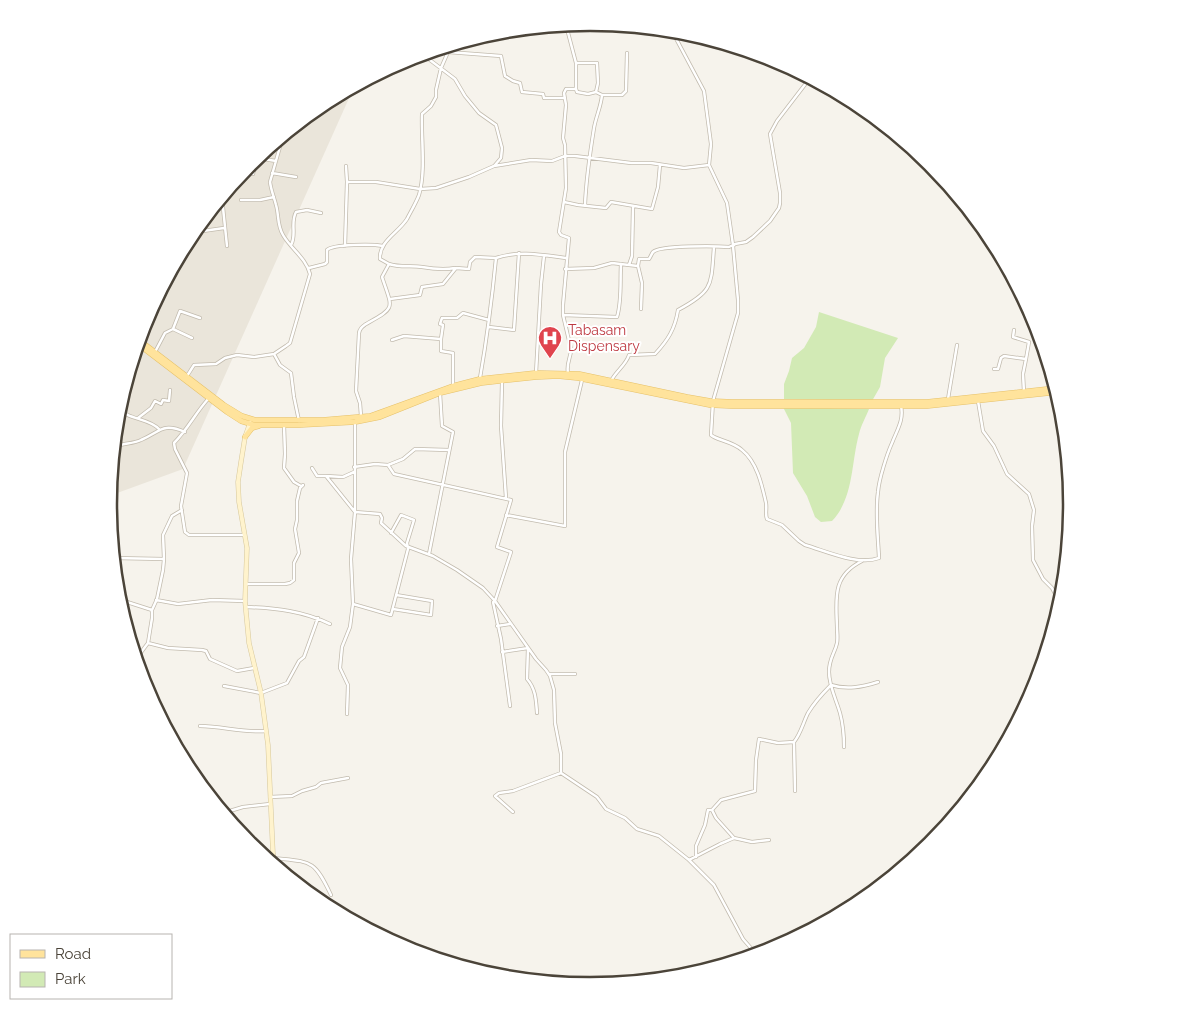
<svg xmlns="http://www.w3.org/2000/svg" width="1181" height="1009" font-family="Raleway,sans-serif">
<style>
.residential{fill:#eae5da}
.green{fill:#d2eab5}
.lines{fill:none;stroke-linecap:round;stroke-linejoin:round}
.street-casing{stroke:#c2bbae;stroke-width:4}
.secondary-casing{stroke:#d6c79b;stroke-width:5}
.primary-casing{stroke:#e6c16a;stroke-width:5.5}
.street{stroke:#fff;stroke-width:2.5}
.secondary{stroke:#fff3cd;stroke-width:4}
.primary{stroke:#ffe39c;stroke-width:4.5}
.labels{text-anchor:middle;dominant-baseline:central;stroke-width:4;stroke-linejoin:round;paint-order:stroke}
.health-label{font-size:14px;fill:#be3a42;stroke:#fff;text-anchor:start}
.rim{fill:none;stroke:#4b4439;stroke-width:2.5}
</style>
<rect width="100%" height="100%" fill="#f6f3ec"/>
<path class="residential" d="M354,87L183,469L109,496L118,410L145,320L190,236L250,163L323,104Z"/>
<path class="green" d="M819,312L898,338L885,358L880,387L872,401L784,399V384L789,371L792,358L804,348L816,327Z
M783,407L869,409C866,417 861,425 859,434C851,463 854,498 832,521L821,522L815,517L807,496L793,473L791,423Z"/>
<g class="lines">
<g class="street-casing">
<path id="street" d="M566,25L576,63
M672,31L704,91L711,144L709,165
M422,54L455,79L465,96L479,113L496,125L502,148L501,158L495,165
M810,78L777,121L770,134L780,193V203L779,208L770,221L753,237L746,242L735,244L733,246L738,300V313L713,401L711,435C716,440 732,441 742,450C757,462 762,485 766,503C767,509 765,514 767,519L782,525L799,541L805,545C826,551 858,566 879,558C878,536 875,513 878,492C879,479 887,454 892,443C897,430 904,420 901,406
M576,89L577,92L588,94L596,92
M602,95H622L626,91L627,53
M257,158L276,161
M346,166L347,182
M272,173L296,177
M253,174L257,157
M222,198L227,246
M241,200H260L274,197
M564,202L578,205L606,208L611,202L652,209L658,187L660,165
M200,225L203,231L224,228
M291,245C297,235 290,223 296,212L307,210L321,213
M345,246L347,182H376L420,189L436,188L469,177L494,166L531,160L552,161L565,156H575L631,163H651L684,168L709,165L727,203L733,245L729,247C717,246 660,245 653,252C652,253 650,258 649,259H639L638,266L629,265
M389,264C401,268 411,265 422,267C434,269 443,270 455,268
M638,266L642,283L641,309
M309,268L325,264L327,262V250C333,244 373,244 383,246
M565,269L594,268L612,263L629,265L632,256L633,207
M390,299L420,295L422,287L443,284L456,268L469,269L470,262L475,257L496,258
M563,315L617,317C622,301 620,281 621,264
M489,327L514,330L519,253
M173,329L192,338
M441,339V351L453,353V386
M392,340L404,336L441,339L443,325L440,324L442,318H457L463,313L489,320
M155,352L165,333L173,329L180,311L200,318
M274,354L280,365L291,373L294,397L299,421
M135,355L141,346
M994,369H998L1001,358L1004,356L1026,359L1029,342L1013,337L1014,330
M536,373L541,284L544,256
M568,373C566,363 571,358 571,349L563,315V305L569,238L561,235L559,232L566,188L565,145L563,138L566,105L564,93L566,89H576V63H597L598,83L596,92L602,95C601,107 596,116 594,128C590,153 586,180 585,205
M187,376L194,365L216,364L225,358L237,355L254,357L274,354L286,346L290,343L310,274C306,258 291,249 283,235C277,225 279,215 276,205C274,197 271,190 270,182L283,136
M480,378C487,338 492,299 496,258C519,250 543,255 566,258
M611,381C616,371 626,365 629,355L655,354C668,340 675,329 678,310C714,291 711,285 714,247
M502,382L501,426L506,498
M1024,392L1023,374L1026,359
M209,398C196,412 188,429 174,443L175,449L187,473L181,506L185,532L189,535H245
M948,399L957,345
M978,401L983,431L994,446L1007,474L1029,494L1034,510L1032,526L1033,560L1043,579L1052,588L1061,605
M118,408C128,420 149,418 159,429
M361,416L360,403L356,391L359,333C360,328 362,327 366,324C396,307 393,310 382,277L389,264L380,259C379,241 398,233 407,219C411,211 416,203 419,195C426,171 421,139 422,114L431,106L436,97V90L441,68L448,52L501,56L505,76L513,81L520,83L522,92L543,94L544,98H564
M138,418L151,408L155,401L161,404L163,400L169,401L170,390
M284,425L285,454L284,468L294,482L301,486
M114,447C123,443 133,444 141,440C160,432 162,422 185,432
M388,465L394,474L511,500L497,547L511,552L495,601L493,602L501,639L510,706
M354,467L375,464L388,465L403,459L415,449L449,450
M312,468L317,476H326L355,512L380,514L382,518L381,523L406,546L433,556L457,570L483,588L495,601L536,659L546,670L550,676L554,690L555,723L561,754V773L597,797L606,809L625,818L637,829L659,836L689,860L714,885L743,939L757,955
M326,476L343,477L354,472
M182,510L172,516L163,535L164,559L163,570L157,599L152,610V618L148,643L168,648L202,650L206,651L210,659L237,671L254,668
M506,515L565,526V452L582,380
M110,517L113,513
M429,554L453,432L442,426L440,393
M114,558L164,559
M246,584H285L290,583L294,580V563L299,553L295,529L297,520V501L300,488L303,485
M156,600L178,604L212,600L245,601
M119,601L127,602L152,610
M353,604L391,615L408,549L407,543L414,520L401,515L391,533
M246,607C276,608 303,611 330,624
M393,609L431,615L432,601L396,595
M497,626L510,624
M502,652L528,648L527,679C536,689 536,701 537,713
M136,659L148,643
M549,674H575
M224,686L261,693L287,683L299,661L304,657L318,618
M347,714L348,685L340,668L342,647L350,627L353,604L351,559L355,512V422
M200,726C222,726 243,733 266,731
M794,742L795,791
M844,747C844,735 843,724 840,713C836,699 829,686 829,672C829,658 835,653 837,643C838,638 837,632 837,627C836,598 832,576 862,561
M270,797L292,796L302,791L316,787L321,783L348,778
M513,812L495,796L499,793L513,791L561,773
M223,813L243,807L270,804
M734,838L716,818L712,810L721,800L755,791L756,760L759,739L778,743L794,742C801,733 803,723 808,713C814,703 822,694 831,685C847,690 862,687 878,682
M260,854H273
M696,857V846L705,825L708,810H712
M274,858C311,862 314,859 331,895
M689,860L720,844L734,838L752,842L769,840"/>
</g>
<g class="secondary-casing">
<path id="secondary" d="M250,423L245,437L241,462L238,482L239,502L247,548L245,601L249,643L261,693L268,745L273,854L275,866"/>
</g>
<g class="primary-casing">
<path id="primary" d="M139,340L224,405L242,416L255,420H323L370,416L453,386L480,379L536,373L579,374L687,397L710,401L732,402H927L1057,388
M138,344L227,412L241,421L254,425H299L355,422L380,417L440,393L481,383L536,377L558,376L578,378L710,405L732,406H927L1058,392
M245,437L252,428L259,426"/>
</g>
<use href="#street" class="street"/>
<use href="#secondary" class="secondary"/>
<use href="#primary" class="primary"/>
</g>
<defs>
<g id="hospital-pin" transform="scale(1.25)"><path d="M0 17L-7.5 6A9.5 9.5 0 1 1 7.5 6Z" fill="#e0444e" stroke="#fff"/><path d="M-5-5h3v3.5h4V-5h3V5h-3V1.5h-4V5h-3Z" fill="#fff"/></g>
</defs>
<g fill-rule="evenodd">
<use href="#hospital-pin" x="550" y="338"/>
</g>
<g class="labels">
<g class="health-label">
<text x="568" y="330">Tabasam<tspan x="568" dy="16">Dispensary</tspan></text>
</g>
</g>
<path d="M0 0H1181V1009H0ZM117 504a473 473 0 1 1 946 0a473 473 0 1 1-946 0Z" fill="#fff" fill-rule="evenodd"/>
<path class="rim" d="M117 504a473 473 0 1 1 946 0a473 473 0 1 1-946 0Z"/>
<rect x="10" y="934" width="162" height="65" fill="#ffffff" stroke="#b7b4b0"/>
<rect x="20" y="950" width="25" height="8" fill="#ffe39c" stroke="#b7b4b0"/>
<text x="55" y="959" font-size="15" fill="#4b4439">Road</text>
<rect x="20" y="972" width="25" height="15" fill="#d2eab5" stroke="#b7b4b0"/>
<text x="55" y="984" font-size="15" fill="#4b4439">Park</text>
</svg>
